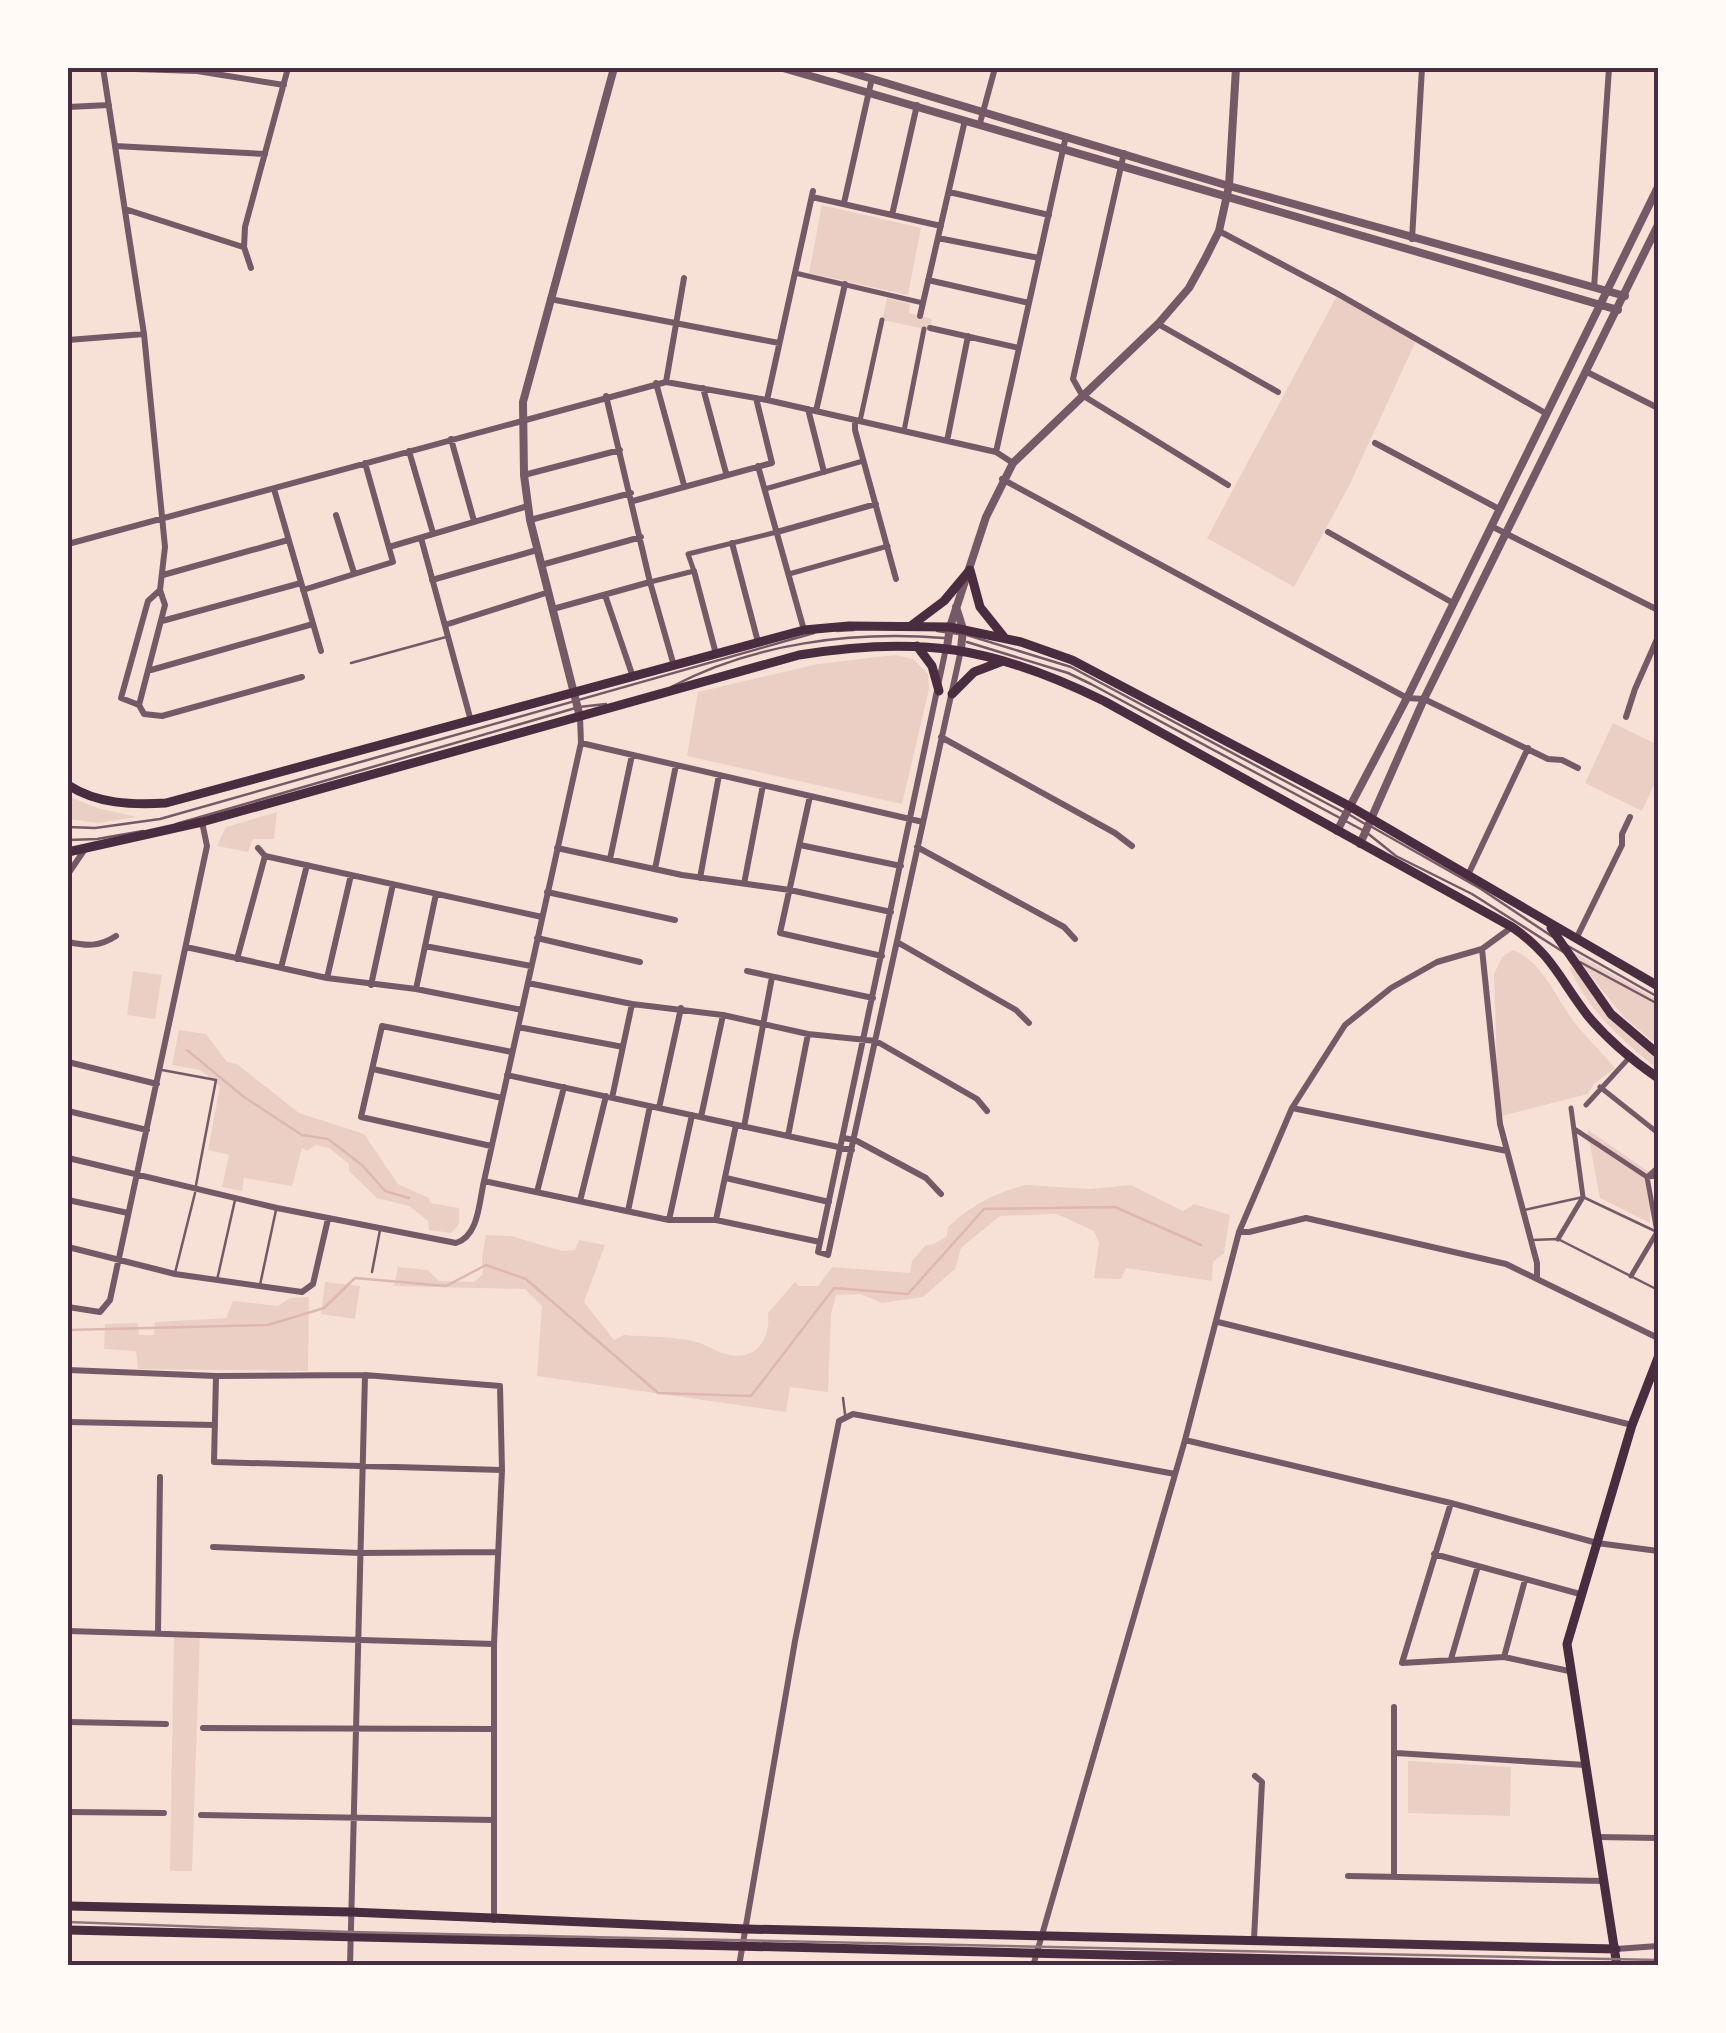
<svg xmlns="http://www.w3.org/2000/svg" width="1726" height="2033" font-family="Poppins,sans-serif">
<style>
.green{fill:#ebcfc5}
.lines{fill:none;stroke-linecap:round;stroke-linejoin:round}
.stream{stroke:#dcb8b0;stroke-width:2.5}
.service{stroke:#755966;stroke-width:2.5}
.pedestrian{stroke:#755966;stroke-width:5}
.minor{stroke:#755966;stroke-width:6}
.tertiary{stroke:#755966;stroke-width:8}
.secondary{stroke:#4a2c40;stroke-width:9}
.rail{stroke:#8f747c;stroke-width:2.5}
.neatline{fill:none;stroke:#4a2c40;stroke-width:4}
</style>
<rect width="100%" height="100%" fill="#f7e1d7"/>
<path class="green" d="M822,205L921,228L908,295L809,273Z
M1338,294L1416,341L1349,486L1294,587L1207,538Z
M887,298L910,304L909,313L932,319L930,330L882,320Z
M895,655L913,659L928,674L929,689L902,804L687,756L698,692L818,664Z
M1613,723L1658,745V776L1642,811L1585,783Z
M68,796L97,808L137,817L98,823L68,819Z
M277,812L274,839H253L248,852L217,846L226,827Z
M1513,950C1544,962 1558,1003 1578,1027C1590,1041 1603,1054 1615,1068L1594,1084L1588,1094L1502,1116L1497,1068L1494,974L1502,957Z
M1571,951L1658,1000V1046L1624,1017Z
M1569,966L1580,974L1611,1019L1658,1058V1070C1622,1039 1588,1012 1569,966Z
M133,971L162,975L155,1019L127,1015Z
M179,1030L206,1034L227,1062L237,1064L299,1113L364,1134L398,1184L429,1198L430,1203L459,1208V1224L451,1233L429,1230L428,1221L409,1206L377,1198L349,1171V1164L329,1148L315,1145L307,1151L302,1148L292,1186L244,1178L242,1191L222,1187L229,1155L208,1150L220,1086L200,1070L172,1065Z
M1587,1129L1649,1172L1650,1223L1600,1198Z
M1025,1185L1090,1189L1131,1185L1183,1211L1194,1204L1230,1215L1224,1253L1213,1262L1212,1281L1126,1268L1121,1279L1094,1278L1099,1243L1094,1231L1057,1214L1000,1216L961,1248L955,1269L923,1297L882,1303L860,1294L836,1295L831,1314L828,1392L790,1387L786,1412L537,1376L542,1306L525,1289L394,1286L398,1267L428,1270L439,1281L474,1282L483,1274L482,1258L486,1235L511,1236L562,1251L575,1250L579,1240L605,1245L584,1302L614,1340L624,1335C647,1337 675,1336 697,1342C706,1344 716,1352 726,1354C755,1362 771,1340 768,1313L795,1282L799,1286H818L832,1267L910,1273L912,1261L926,1245L934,1244L947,1236L948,1227C972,1205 993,1194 1025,1185Z
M325,1282L360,1286L355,1319L321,1314Z
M309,1297L308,1371L138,1369L136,1351L104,1349L105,1324L138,1323L139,1335H154L155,1322L226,1318L233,1301L278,1306L290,1298Z
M174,1633L200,1634L192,1871H170Z
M1408,1761L1511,1767L1510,1816L1408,1813Z"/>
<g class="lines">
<path class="stream" d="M187,1050L244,1097L302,1135L328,1139L362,1165L385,1191L409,1198
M68,1330L268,1325L324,1308L355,1278L446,1286L486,1265L526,1279L658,1393L751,1396L834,1288L908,1294L984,1209L1115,1207L1201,1245"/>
<path class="service" d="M837,631L854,630
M937,631L959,634
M967,635L1071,667L1343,812
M967,642L1068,673L1091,684L1366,832L1396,856L1472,894L1565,953
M351,663L446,637
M671,687C754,643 852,631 944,638
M1350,815L1365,824
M176,824L579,707L606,704
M68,827L95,828L160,819L814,633
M1372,827L1481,889L1553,937
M68,840L97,839L143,831
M1568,946L1658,997
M1580,962L1658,1004
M162,1070L216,1080L196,1185
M1524,1210L1583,1197L1657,1232
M1532,1240L1558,1239L1658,1290
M372,1272L380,1230
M175,1273L195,1193
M217,1280L235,1200
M260,1285L276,1210
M843,1398L845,1414"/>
<path class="pedestrian" d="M795,273L923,303
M860,421L882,320
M904,431L924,329
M765,489L863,461
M789,574L888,546
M650,582L694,571L688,554L777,532
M1600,1087L1658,1133
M1586,1105L1629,1058
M1576,1130L1647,1177L1658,1176
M1558,1239L1583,1197L1571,1108
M1631,1276L1657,1232L1647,1177L1658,1167"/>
<path class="minor" d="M103,68L144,334L165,547L160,590L165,605L139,705
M103,68L197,71L284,85
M68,107L109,105
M980,123L995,68
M115,146L265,154
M1124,153L1073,379L1082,395L1228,485
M949,192L1049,215
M812,197L941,226
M844,203L872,78
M125,209L243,247
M892,215L917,105
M1219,231L1338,294L1547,414
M938,238L1039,258
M1412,239L1422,68
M251,268L244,247L245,227L288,68
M928,280L1029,303
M1594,288L1609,68
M550,299L779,343
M920,316L965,120
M1158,324L1278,392
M930,328L1019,348
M68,340L144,334
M1587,372L1658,408
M666,382L684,278
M656,383L684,485
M703,388L726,473
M606,396L650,582L674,666
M767,400L813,191
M808,409L824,472
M816,411L845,284
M855,420V430L896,579
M451,439L474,521
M947,441L968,336
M1375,443L1499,509
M409,451L433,533
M996,452L1066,136
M758,466L804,630
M524,475L620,450
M1002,479L1407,698L1424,699L1548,759L1562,760L1578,768
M274,489L321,651
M633,501L772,463L756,398
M336,515L354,573
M530,520L631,493
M1491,526L1658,610
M777,532L876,504
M1328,532L1453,603
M421,538L471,721
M732,543L758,642
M68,544L666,382L767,400L996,452L1013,463
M389,547L528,506
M541,565L641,537
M694,571L716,654
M163,575L288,540
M432,580L537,550
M160,590L148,601L121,698L139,705L144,714L162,716L302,677
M303,590L393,562L365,463
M605,595L633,677
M553,609L650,582
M162,621L301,583
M445,625L549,592
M946,648L818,1252L828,1255L961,650
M151,670L313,624
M1626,717L1635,689L1658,637
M941,737L1115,833L1132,846
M581,743L923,822
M810,796L780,933L882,956
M800,845L901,866
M917,847L1064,927L1075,939
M258,848L265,856L542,917
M557,848L682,875L790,890L891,912
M610,859L632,755
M655,869L676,765
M68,874L85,849
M1468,875L1528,748
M700,878L719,775
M744,884L763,785
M547,892L675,920
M537,938L640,962
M1576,939L1622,845V834L1630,817
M68,942C87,946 99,947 116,936
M897,942L1016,1010L1029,1023
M425,946L531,966
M186,947L327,978L416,989L522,1010
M1482,949L1500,1124L1537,1263V1277
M237,959L265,856
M281,968L307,865
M747,971L873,998
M327,978L351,875
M528,983L632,1004L723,1015L808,1034L876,1041L977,1099L987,1111
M371,985L393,884
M416,989L436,894
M518,1027L623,1047
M68,1062L157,1084
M373,1069L502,1098
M507,1075L852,1150
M612,1098L632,1004
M659,1108L681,1008
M1292,1108L1507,1151
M68,1111L147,1130
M701,1117L723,1015
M744,1127L772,977
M788,1136L808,1034
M843,1138L855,1140L926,1178L941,1194
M491,1146L361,1117L382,1026L512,1052
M68,1158L277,1208L456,1243C479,1236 479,1202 484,1181L581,743L580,717
M726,1178L829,1202
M484,1181L669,1220H716L820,1242
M537,1192L564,1087
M68,1200L128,1213
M580,1201L606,1096
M628,1211L650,1106
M669,1220L692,1115
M716,1220L736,1125
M1239,1232H1249L1306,1218L1506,1264L1658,1338
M68,1247L175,1274L302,1292L313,1284L328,1219
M68,1307L100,1312L110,1300L207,846L202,822
M1218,1322L1632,1425
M68,1370L216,1376L365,1375L500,1386L502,1470L494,1644V1920
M216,1376L214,1462L502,1470
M68,1422L214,1425
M1185,1440L1451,1503L1597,1543L1658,1551
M1451,1503L1402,1663L1504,1657L1569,1671
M213,1547L360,1553L497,1552
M1434,1554L1580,1594
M68,1631L494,1644
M158,1633L160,1477
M1504,1657L1525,1580
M1451,1659L1478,1566
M1394,1707V1875
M68,1722L166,1724
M203,1728L494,1729
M1396,1753L1585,1765
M68,1812L164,1813
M201,1815L494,1820
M1598,1837L1658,1838
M1348,1876L1605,1881
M1254,1939L1262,1782L1255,1776
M1616,1949L1658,1946
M350,1966L365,1375
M739,1966L795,1641L839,1421L853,1414L1175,1474
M1033,1966L1185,1440L1239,1232L1292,1108L1345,1025L1391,988L1437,962L1482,949L1512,927"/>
<path class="tertiary" d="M783,68L1618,310
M836,68L1229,186L1625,296
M956,607L963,629L961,649
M947,647L950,627L986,517L1013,463L1158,324L1189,288L1205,259L1219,231L1229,186L1236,68
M580,717L530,520L524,475L523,402L614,68
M1337,831L1407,698L1658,187
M1360,844L1424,699L1658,225"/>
<path class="secondary" d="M970,570L980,607L1004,637
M912,625L944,601L970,570
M917,646L932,666L939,691
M952,694L974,672L1003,661
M68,785C97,804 132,805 166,803L804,630L849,626L950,627L1021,642L1072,660L1351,807L1658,986
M68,852L202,822L799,655C920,635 994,647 1104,701L1512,927C1553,955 1560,980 1588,1016C1609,1041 1632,1060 1658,1078
M1551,928L1611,1014L1658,1054
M68,1906L350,1912L746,1929L1616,1949
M68,1930L1574,1966
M1617,1966L1567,1644L1632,1425L1658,1358"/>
<path class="rail" d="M68,1922L351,1932L1658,1960"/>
</g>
<rect width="1726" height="2033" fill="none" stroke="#fffaf5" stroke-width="140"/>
<rect x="70" y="70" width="1586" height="1893" class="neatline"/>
</svg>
